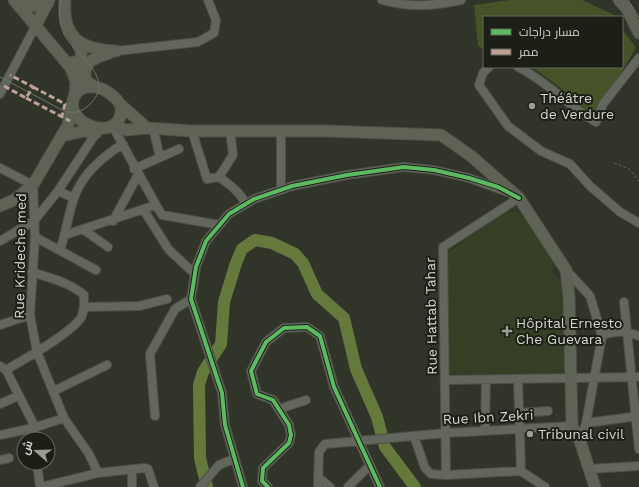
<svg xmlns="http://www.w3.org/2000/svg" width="639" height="487" font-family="'Work Sans',Cairo,sans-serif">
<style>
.built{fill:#363f25}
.green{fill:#465328}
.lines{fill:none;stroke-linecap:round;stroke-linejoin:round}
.river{stroke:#66793c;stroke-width:12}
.minor-casing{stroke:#4d5046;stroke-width:10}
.major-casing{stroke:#4d5046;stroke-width:13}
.path{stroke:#656860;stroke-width:1;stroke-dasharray:3 2;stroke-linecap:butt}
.minor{stroke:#62665d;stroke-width:8}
.major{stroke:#5f6356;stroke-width:11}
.tram{stroke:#6f726a;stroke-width:1}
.quiet{stroke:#bda197;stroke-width:3;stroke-dasharray:6 3;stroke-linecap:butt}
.cycleway-casing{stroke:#1c1f15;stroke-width:6}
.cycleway{stroke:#5cba63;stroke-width:4}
.poi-dot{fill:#9a9e91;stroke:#1c1f15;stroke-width:1.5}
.labels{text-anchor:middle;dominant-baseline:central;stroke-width:4;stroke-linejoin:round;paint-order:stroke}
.poi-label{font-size:14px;fill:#d2d7c9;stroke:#1c1f15;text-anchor:start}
.street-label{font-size:14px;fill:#d2d7c9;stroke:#1c1f15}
</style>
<rect width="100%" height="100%" fill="#313529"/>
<path class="built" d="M510,211H517L526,219L556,266L551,270L566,288L567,375L449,374L445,254L502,214Z"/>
<path class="green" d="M510,0H582L612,14L614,17H484V49L478,46L474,5Z
M622,29L636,48L594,117L557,85L532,67H622Z"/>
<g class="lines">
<path class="river" d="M207,487L200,458L199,385L203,372L221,344L224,302L236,263L242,249L255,240L272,243L295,254L303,263L317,294L344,318L356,369L377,417L385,447L415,487"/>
<g class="minor-casing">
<path id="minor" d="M382,0C410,8 433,6 461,0
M116,51L198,42L214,33L216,20L208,0
M489,67L483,73L479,85L508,126L541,151L570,164L590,186L620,212L639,223
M518,67C547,81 568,106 596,122L603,104L639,58
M0,94L36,25
M153,128L160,157
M192,131L207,179L219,177L233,155L230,131
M0,168L33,185L35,237L30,315L37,352L64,418L89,454L98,473
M134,169L179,149
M219,177C230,185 240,192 246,204
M281,190V131
M58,191L74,198
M156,205L162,215L219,225
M143,209L169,250L194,273
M113,221L138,175
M84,230L108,247
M65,235L156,205L113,127
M35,237L96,270
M0,241L34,221L58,191L98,130
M60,250C66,233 68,215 74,198C82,174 102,157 123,144
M566,270L590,296L602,336
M32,272C50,278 69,282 84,295V307
M624,302L639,449
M0,325L30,315
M0,366L6,370C23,360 74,332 82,316C83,313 83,309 84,307L139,306L167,299
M6,370L33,423L35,439
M445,380L639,377
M518,380L521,471
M54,391L107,365
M0,404L18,396
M279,409L306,400
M519,413L548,411
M155,416L150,354L175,309L191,299
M586,423L639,416
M485,430L486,380
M0,435L33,428L64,418
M414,436L425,468L431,474L446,475L521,471L545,487
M580,441L586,423L602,336C615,330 626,331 639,336
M0,460L9,458
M37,463L40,487
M132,469V487
M589,469L639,466
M446,475L443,247L519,198
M318,477L330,487
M41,487L98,473L144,468L148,469L154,487
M200,487L219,465L234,459
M243,487L225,425L222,393L191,299L196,267L206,241L229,214L254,199L292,186L347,175L404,167L434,170L469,178L508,192
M268,487L262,481L263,468L289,443L291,435L289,425L273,400L257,394L251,371L266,342L284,328L307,327L320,336L334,387L380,487
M318,487L319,452L325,444L446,433L572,426
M348,487L370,465"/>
</g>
<g class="major-casing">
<path id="major" d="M14,0L71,68L76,82L75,95
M16,0L33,6L48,3
M65,0C62,38 80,49 116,51
M619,0L627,9L639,33
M36,25L49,0
M76,40L81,51L83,74
M73,62L87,81L93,86
M86,81C81,62 94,58 109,53
M88,87C98,86 106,90 113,96C118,100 122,105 121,112C119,141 67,127 73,100C75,92 80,88 88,87Z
M120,104L147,128
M114,126L126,130L147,128L192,131H326L441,135L471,156L519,198L566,270L569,297L572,426L580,441L595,487
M62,136L84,131L96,133
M0,206L14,200L33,185L68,125L72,107"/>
</g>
<path class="path" d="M614,163L629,169L639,181"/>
<use href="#minor" class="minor"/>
<use href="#major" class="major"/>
<path class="tram" d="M628,0L639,17
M0,77L64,111C73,114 82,112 89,105C118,79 76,56 65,36C59,25 58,12 61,0"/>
<path class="quiet" d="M4,86L26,98L33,87L10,75
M33,87L65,104L62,116
M26,98L70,121"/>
<g class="cycleway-casing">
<path id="cycleway" d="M243,487L225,425L222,393L191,299L196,267L206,241L229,214L254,199L292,186L347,175L404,167L434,170L469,178L498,187L519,198
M268,487L262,481L263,468L289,443L291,435L289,425L273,400L257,394L251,371L266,342L284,328L307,327L320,336L334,387L380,487"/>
</g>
<use href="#cycleway" class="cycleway"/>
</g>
<g class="poi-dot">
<circle cx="532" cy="106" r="4"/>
<path d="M505 325h4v4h4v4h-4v4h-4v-4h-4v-4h4z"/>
<circle cx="530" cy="434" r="4"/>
</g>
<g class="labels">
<g class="poi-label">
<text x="540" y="98">Théâtre<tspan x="540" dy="16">de Verdure</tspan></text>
<text x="516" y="323">Hôpital Ernesto<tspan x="516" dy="16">Che Guevara</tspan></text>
<text x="538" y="434">Tribunal civil</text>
</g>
<g class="street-label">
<text transform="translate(20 256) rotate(-89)">Rue Krideche med</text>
<text transform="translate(431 316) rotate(-91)">Rue Hattab Tahar</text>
<text transform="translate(488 417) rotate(-3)">Rue Ibn Zekri</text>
</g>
</g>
<rect x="483" y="16" width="140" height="52" fill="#1c1f15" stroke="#65695d"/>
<rect x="491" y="29" width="20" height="6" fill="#5cba63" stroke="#65695d"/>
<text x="519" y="36" font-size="12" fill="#d2d7c9">مسار دراجات</text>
<rect x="491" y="49" width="20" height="6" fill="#bda197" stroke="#65695d"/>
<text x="519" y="56" font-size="12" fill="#d2d7c9">ممر</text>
<g transform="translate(36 451) rotate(290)"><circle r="19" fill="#1c1f15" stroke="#65695d"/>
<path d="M0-3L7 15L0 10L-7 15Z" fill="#9a9e91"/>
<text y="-6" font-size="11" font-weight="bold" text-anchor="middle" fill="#d2d7c9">ش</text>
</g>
</svg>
